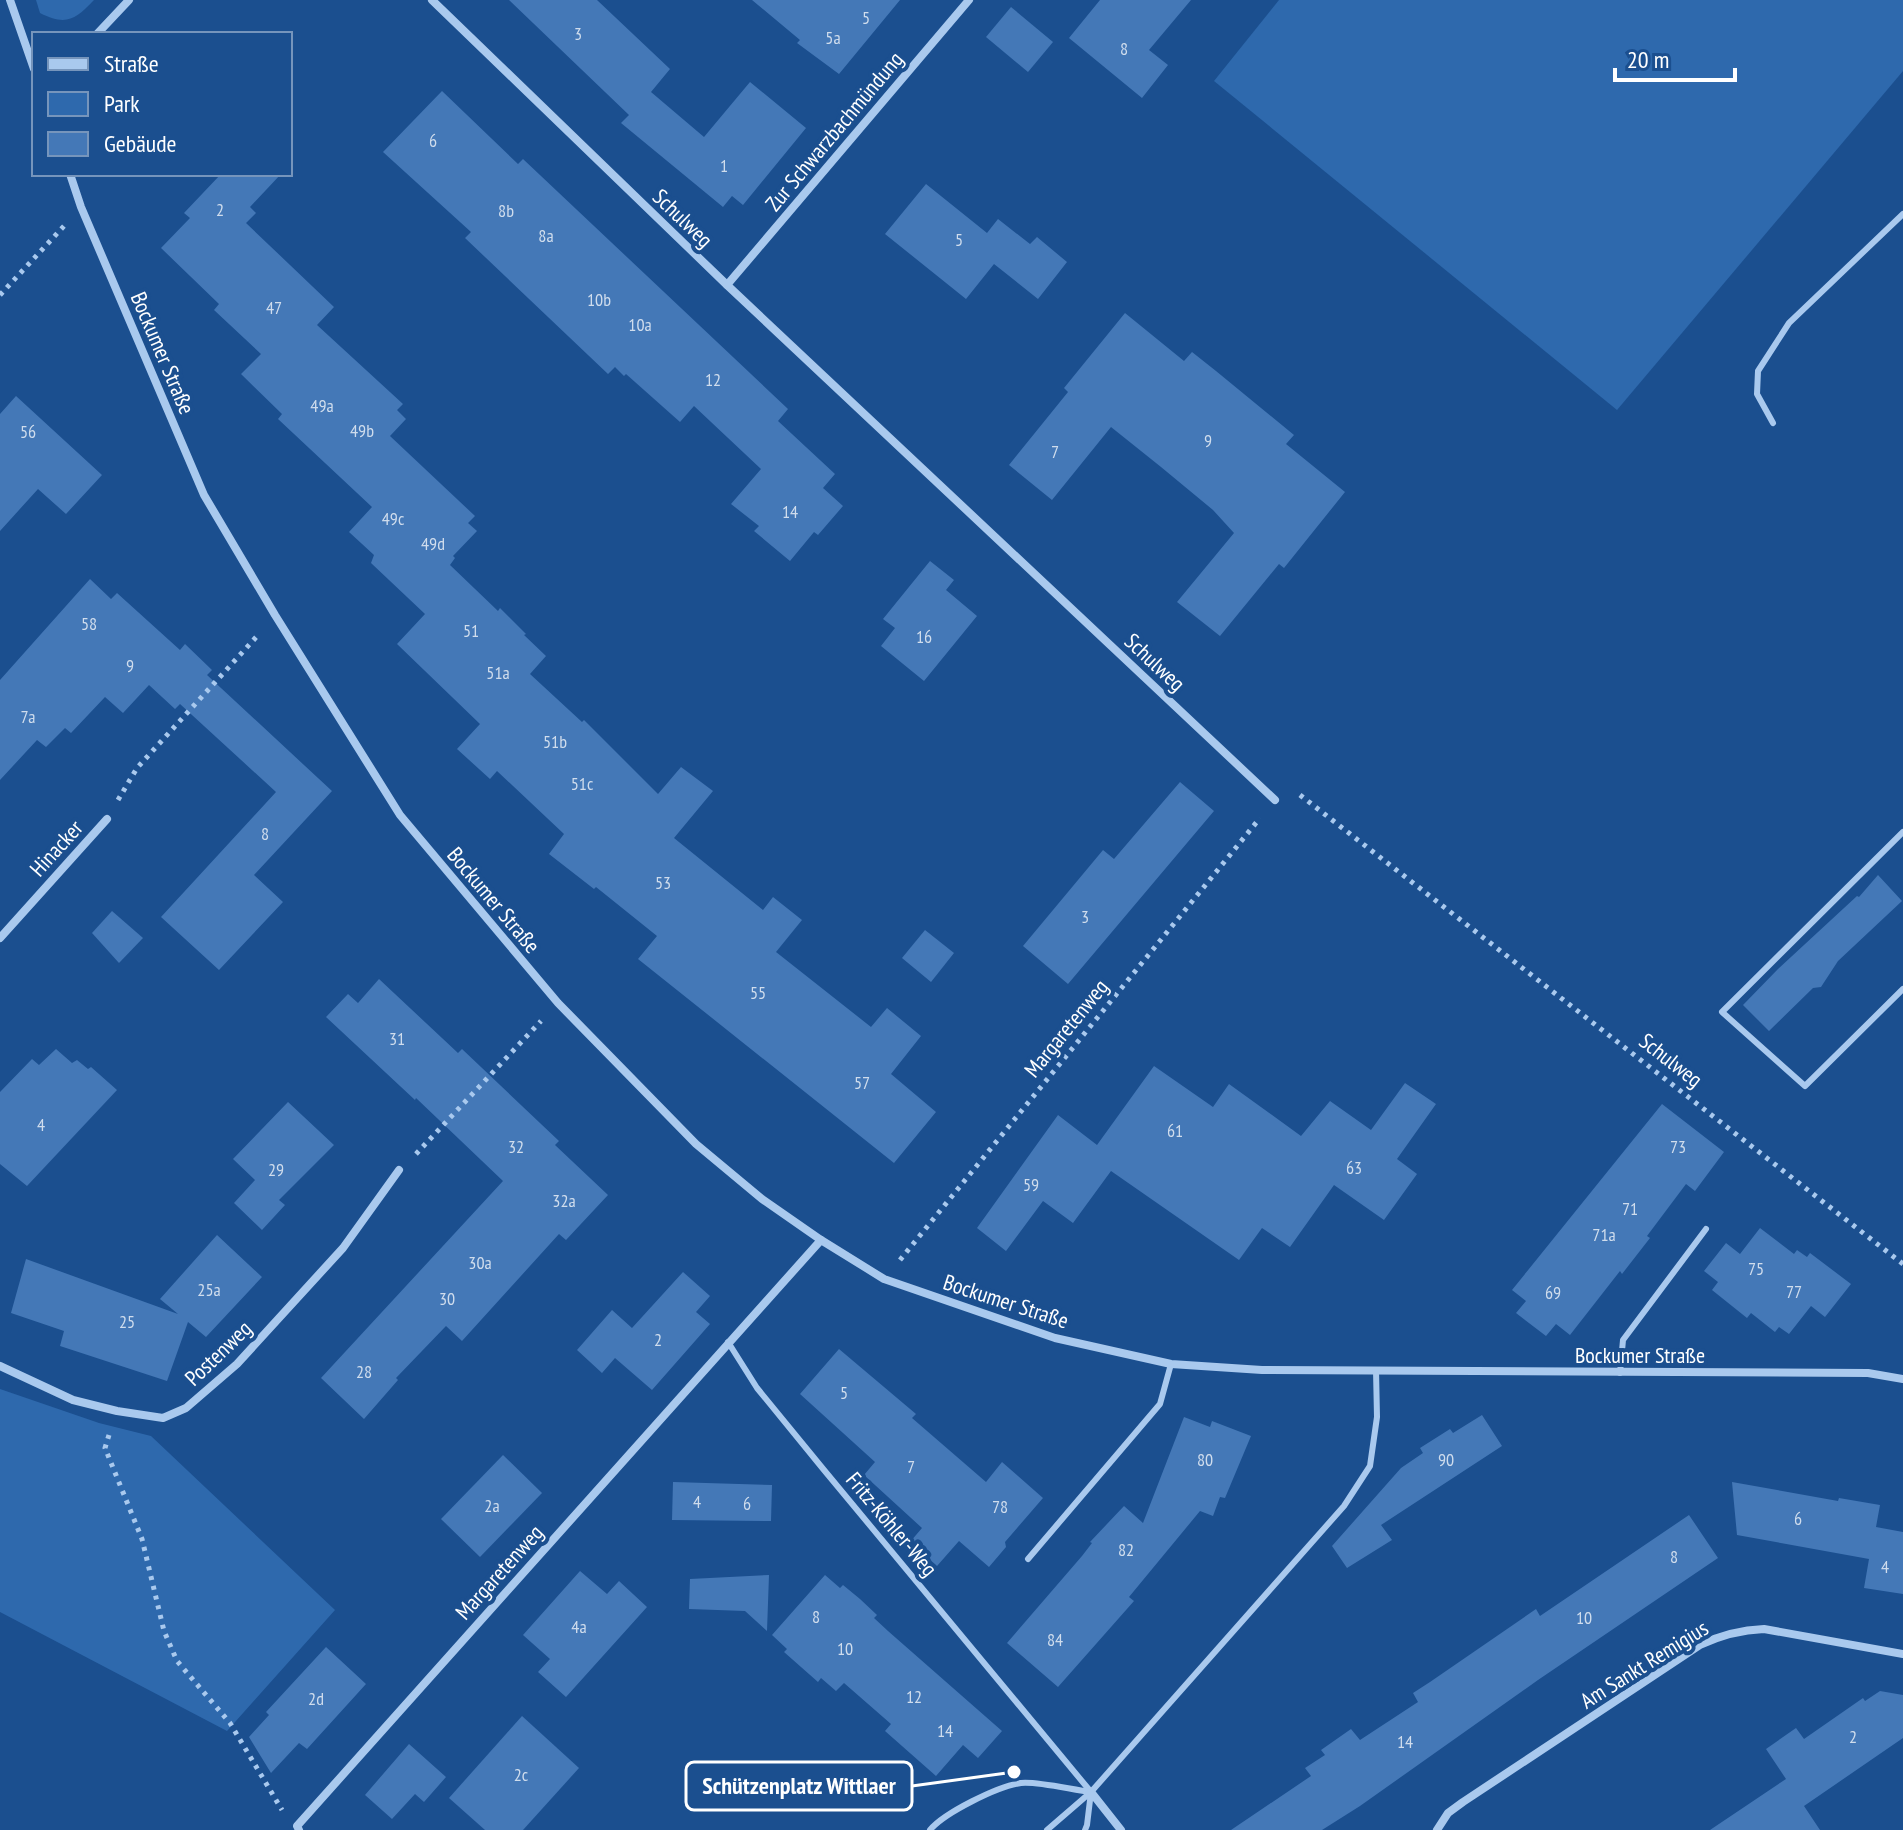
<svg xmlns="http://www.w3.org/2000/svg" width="1903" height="1830" font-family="'PT Sans Narrow',sans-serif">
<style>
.green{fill:#2e69ad}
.building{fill:#4478b7}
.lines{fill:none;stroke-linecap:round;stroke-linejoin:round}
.path{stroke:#a9c9ee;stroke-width:5;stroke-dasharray:4 6;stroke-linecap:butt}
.lane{stroke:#a9c9ee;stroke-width:6}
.street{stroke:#a9c9ee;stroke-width:8}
.labels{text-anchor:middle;stroke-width:8;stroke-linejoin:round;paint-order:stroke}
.number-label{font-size:18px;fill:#d0dded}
.street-label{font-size:22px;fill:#fff;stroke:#1b4f8f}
.leader{fill:none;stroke:#fff;stroke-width:3}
.callout-dot{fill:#fff;stroke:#1b4f8f;stroke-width:3}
.callout{fill:#1b4f8f;stroke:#fff;stroke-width:3}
.callout-label{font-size:24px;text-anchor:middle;font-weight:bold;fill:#fff}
</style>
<rect width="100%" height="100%" fill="#1b4f8f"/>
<!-- green -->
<g class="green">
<path d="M 36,0 L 94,0 C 75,20 66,26 40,13 Z"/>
<polygon points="1279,0 1903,0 1903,71 1617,410 1214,81"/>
<polygon points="0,1389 99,1423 151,1436 335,1610 227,1731 0,1612"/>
</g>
<!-- building -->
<g class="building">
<polygon points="509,0 597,0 670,69 651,92 704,137 750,82 806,128 743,205 732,196 723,207 621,123 629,115"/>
<polygon points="752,0 900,0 839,74 797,43 800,40"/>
<polygon points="1100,0 1191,0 1149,50 1168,65 1142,98 1069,38"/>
<polygon points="1011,7 1053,42 1028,72 986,37"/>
<polygon points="442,91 518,164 523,159 788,409 778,421 835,474 823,488 843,506 818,535 814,532 790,561 754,531 759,526 731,504 761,469 694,406 680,422 626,374 624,376 615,367 608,374 465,238 471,232 383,152"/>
<polygon points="221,174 281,174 250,207 256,213 246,223 334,307 317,325 403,404 397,410 406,419 390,436 475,516 468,523 477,531 453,556 455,558 450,565 498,611 500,608 526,634 524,635 546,656 530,674 582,722 584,720 658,794 681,767 713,791 674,838 763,910 773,897 802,920 776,952 871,1027 887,1008 921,1036 891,1074 936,1112 894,1163 638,959 657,936 596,887 594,889 549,854 564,834 497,771 490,779 457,749 480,724 397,644 425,614 371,563 374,555 349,532 372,507 278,419 282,414 241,374 261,354 214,310 219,304 161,248 190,218 184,213"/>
<polygon points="926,184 987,233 998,219 1030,244 1037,237 1067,262 1038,299 994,264 966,299 885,234"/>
<polygon points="1125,313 1184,361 1192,352 1216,371 1294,435 1286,444 1345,492 1284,568 1279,564 1220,636 1177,602 1234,533 1213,510 1161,467 1111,427 1052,500 1009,465 1068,392 1064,388"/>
<polygon points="16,396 102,475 66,514 38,489 0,531 0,414"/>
<polygon points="930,561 954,580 946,590 977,616 924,681 881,646 895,628 883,619"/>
<polygon points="90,579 111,599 117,593 180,650 185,644 212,670 207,675 332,791 254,875 283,902 219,970 161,917 276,792 180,704 175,709 149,685 123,713 105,697 71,733 65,728 46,747 37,740 0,780 0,680"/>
<polygon points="1180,782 1214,811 1068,984 1023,946 1103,850 1114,859"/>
<polygon points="1878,875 1902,901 1838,961 1821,987 1813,988 1769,1031 1743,1005 1778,969 1857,896 1859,897"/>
<polygon points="112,911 143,938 119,963 92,933"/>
<polygon points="925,930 954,953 931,982 902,958"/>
<polygon points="379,979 458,1053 462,1049 559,1141 555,1145 608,1195 566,1240 559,1234 462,1341 446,1326 396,1378 398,1380 364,1419 321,1378 503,1181 416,1098 415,1100 326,1017 348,994 358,1003"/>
<polygon points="56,1049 72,1063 77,1060 88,1069 91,1067 117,1090 27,1186 0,1164 0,1092 32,1059 39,1065"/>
<polygon points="1154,1066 1213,1107 1229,1084 1301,1136 1330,1101 1371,1130 1405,1083 1436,1104 1397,1159 1417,1174 1384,1220 1334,1185 1290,1247 1262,1228 1239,1260 1111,1171 1073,1223 1043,1201 1006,1251 977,1228 1058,1115 1097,1145"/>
<polygon points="288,1102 334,1145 279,1200 285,1205 262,1230 234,1203 255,1180 233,1159"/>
<polygon points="1662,1104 1724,1152 1695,1191 1686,1184 1647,1236 1650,1238 1622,1274 1620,1271 1570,1335 1556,1324 1546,1336 1516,1313 1526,1301 1512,1290"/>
<polygon points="1760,1228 1794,1254 1797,1250 1807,1257 1810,1253 1851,1284 1825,1317 1811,1306 1789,1334 1779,1327 1775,1332 1751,1313 1747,1318 1712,1290 1718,1282 1704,1271 1726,1243 1740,1254"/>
<polygon points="217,1235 262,1277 206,1337 188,1322 167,1381 60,1346 64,1331 11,1313 26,1259 178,1314 160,1299"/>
<polygon points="683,1272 710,1296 696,1312 710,1324 652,1390 615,1358 602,1373 577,1350 612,1310 632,1328"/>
<polygon points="839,1349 916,1414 912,1418 986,1482 1002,1462 1043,1498 1005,1542 1006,1547 989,1567 959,1541 937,1566 910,1542 922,1528 864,1475 875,1462 800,1394"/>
<polygon points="1482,1415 1502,1446 1381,1525 1392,1540 1347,1568 1332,1546 1401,1468 1423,1453 1420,1448 1450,1429 1453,1433"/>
<polygon points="1184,1417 1210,1427 1212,1421 1251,1436 1225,1498 1220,1497 1213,1516 1200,1511 1129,1597 1134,1601 1058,1687 1007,1643 1082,1556 1092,1543 1090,1542 1124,1506 1143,1523"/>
<polygon points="503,1455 542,1493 480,1557 441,1519"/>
<polygon points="673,1482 772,1485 771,1521 672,1520"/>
<polygon points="1732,1482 1838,1501 1839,1498 1880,1505 1876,1527 1903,1532 1903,1594 1864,1588 1869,1559 1737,1535"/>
<polygon points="1689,1515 1718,1558 1538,1680 1360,1806 1322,1830 1231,1830 1311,1776 1305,1768 1325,1755 1321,1750 1351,1729 1360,1740 1418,1702 1413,1693 1430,1682 1536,1609 1540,1616"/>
<polygon points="580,1571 607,1594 619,1581 647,1607 566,1697 538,1672 550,1659 523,1635"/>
<polygon points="769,1575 767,1631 745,1611 689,1609 690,1579"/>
<polygon points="825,1575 840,1588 843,1585 860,1599 877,1615 874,1618 888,1631 1002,1731 978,1758 963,1745 936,1776 885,1731 891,1724 844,1683 836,1691 821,1678 818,1682 784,1652 787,1649 772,1635"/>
<polygon points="326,1647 366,1684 307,1749 299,1743 271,1773 249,1737 269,1715 266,1712"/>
<polygon points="1880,1691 1903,1695 1903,1738 1804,1806 1820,1830 1710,1830 1786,1779 1766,1749 1796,1728 1804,1739 1863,1698 1865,1701"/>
<polygon points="522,1716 579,1768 523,1830 485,1830 449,1798"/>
<polygon points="409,1744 446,1777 424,1802 415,1794 392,1819 365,1795"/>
</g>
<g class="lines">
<!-- path -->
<g class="path">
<polyline points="0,295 64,226"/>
<polyline points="1300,795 1903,1264"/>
<polyline points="118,800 137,768 259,634"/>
<polyline points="416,1154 541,1021"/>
<polyline points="900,1260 1260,818"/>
<polyline points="109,1435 105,1448 142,1539 164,1631 177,1661 230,1723 282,1810"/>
</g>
<!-- lane -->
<g class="lane">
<polyline points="1773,423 1757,394 1758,371 1789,323 1903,214"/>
<polyline points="1903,832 1722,1012 1805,1086 1903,989"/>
<polyline points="728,1342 757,1388 824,1470 1091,1792"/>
<polyline points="1620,1373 1623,1340 1706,1229"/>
<polyline points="1028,1559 1160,1404 1171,1364"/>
<path d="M 930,1830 C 944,1813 998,1786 1021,1783 C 1037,1781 1073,1790 1091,1792"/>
<polyline points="1047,1830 1091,1792 1344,1506 1370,1466 1377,1417 1376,1370"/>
<polyline points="1085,1830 1087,1825 1091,1792"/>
</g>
<!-- street -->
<g class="street">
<polyline points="10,0 34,69"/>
<polyline points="432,0 727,285 1275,800"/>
<polyline points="97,34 129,0"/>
<polyline points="70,174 81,207 204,495 275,615 400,815 558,1003 696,1144 762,1199 821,1240 884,1279 1055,1338 1171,1364 1262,1370 1868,1373 1903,1379"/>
<polyline points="727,285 969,0"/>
<polyline points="0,938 107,819"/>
<polyline points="0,1366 73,1400 117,1411 163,1418 186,1408 237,1364 343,1248 399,1170"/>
<polyline points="1091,1792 1121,1830"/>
<polyline points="299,1830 297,1826 821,1240"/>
<path d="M 1437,1830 L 1448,1813 L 1463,1802 L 1700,1645 C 1721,1635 1740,1630 1764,1629 L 1903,1654"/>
</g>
</g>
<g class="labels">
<!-- number labels -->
<g class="number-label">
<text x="866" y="24">5</text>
<text x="578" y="40">3</text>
<text x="833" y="44">5a</text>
<text x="1124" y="55">8</text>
<text x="433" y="147">6</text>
<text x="724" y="172">1</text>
<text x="220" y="216">2</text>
<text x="506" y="217">8b</text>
<text x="546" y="242">8a</text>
<text x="959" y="246">5</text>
<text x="599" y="306">10b</text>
<text x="274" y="314">47</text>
<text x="640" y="331">10a</text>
<text x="713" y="386">12</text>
<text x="322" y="412">49a</text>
<text x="362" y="437">49b</text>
<text x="28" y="438">56</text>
<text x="1208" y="447">9</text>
<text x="1055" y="458">7</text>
<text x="790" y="518">14</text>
<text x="393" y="525">49c</text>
<text x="433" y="550">49d</text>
<text x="89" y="630">58</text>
<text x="471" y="637">51</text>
<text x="924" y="643">16</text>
<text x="130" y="672">9</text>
<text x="498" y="679">51a</text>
<text x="28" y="723">7a</text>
<text x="555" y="748">51b</text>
<text x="582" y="790">51c</text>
<text x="265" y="840">8</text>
<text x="663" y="889">53</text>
<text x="1085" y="923">3</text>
<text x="758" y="999">55</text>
<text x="397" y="1045">31</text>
<text x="862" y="1089">57</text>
<text x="41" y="1131">4</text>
<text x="1175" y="1137">61</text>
<text x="516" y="1153">32</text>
<text x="1678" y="1153">73</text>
<text x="1354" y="1174">63</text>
<text x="276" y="1176">29</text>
<text x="1031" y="1191">59</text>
<text x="564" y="1207">32a</text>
<text x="1630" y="1215">71</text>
<text x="1604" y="1241">71a</text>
<text x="480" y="1269">30a</text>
<text x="1756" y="1275">75</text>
<text x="209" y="1296">25a</text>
<text x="1794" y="1298">77</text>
<text x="1553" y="1299">69</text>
<text x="447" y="1305">30</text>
<text x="127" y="1328">25</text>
<text x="658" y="1346">2</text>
<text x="364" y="1378">28</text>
<text x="844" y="1399">5</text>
<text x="1205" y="1466">80</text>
<text x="1446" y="1466">90</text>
<text x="911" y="1473">7</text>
<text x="697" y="1508">4</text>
<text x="747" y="1510">6</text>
<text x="492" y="1512">2a</text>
<text x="1000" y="1513">78</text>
<text x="1798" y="1525">6</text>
<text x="1126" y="1556">82</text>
<text x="1674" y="1563">8</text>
<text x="1885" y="1573">4</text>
<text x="816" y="1623">8</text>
<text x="1584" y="1624">10</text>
<text x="579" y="1633">4a</text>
<text x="1055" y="1646">84</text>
<text x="845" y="1655">10</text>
<text x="914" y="1703">12</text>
<text x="316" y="1705">2d</text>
<text x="945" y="1737">14</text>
<text x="1853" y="1743">2</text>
<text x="1405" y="1748">14</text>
<text x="521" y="1781">2c</text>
</g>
<!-- street labels -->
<g class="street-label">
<text transform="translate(834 131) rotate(-50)" y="8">Zur Schwarzbachmündung</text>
<text transform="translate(683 218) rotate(44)" y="8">Schulweg</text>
<text transform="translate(163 353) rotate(67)" y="8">Bockumer Straße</text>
<text transform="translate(1155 662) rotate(43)" y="8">Schulweg</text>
<text transform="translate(56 848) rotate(-48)" y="8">Hinacker</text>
<text transform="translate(494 900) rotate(50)" y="8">Bockumer Straße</text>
<text transform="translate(1066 1028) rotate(-51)" y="8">Margaretenweg</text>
<text transform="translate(1671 1060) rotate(38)" y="8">Schulweg</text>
<text transform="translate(1006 1301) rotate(18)" y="8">Bockumer Straße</text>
<text transform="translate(218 1353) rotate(-44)" y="8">Postenweg</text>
<text x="1640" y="1363">Bockumer Straße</text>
<text transform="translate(892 1524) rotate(50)" y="8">Fritz-Köhler-Weg</text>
<text transform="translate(499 1572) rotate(-48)" y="8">Margaretenweg</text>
<text transform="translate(1644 1664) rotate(-32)" y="8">Am Sankt Remigius</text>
</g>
</g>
<!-- callouts -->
<path class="leader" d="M1014 1772L912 1786"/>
<circle class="callout-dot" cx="1014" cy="1772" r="8"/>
<rect class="callout" x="686" y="1762" width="226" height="48" rx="8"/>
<g class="callout-label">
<text x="799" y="1794">Schützenplatz Wittlaer</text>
</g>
<!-- legend -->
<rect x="32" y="32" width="260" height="144" fill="#1b4f8f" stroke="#7695bc" stroke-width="2"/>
<rect x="48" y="58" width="40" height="12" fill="#a9c9ee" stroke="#7695bc" stroke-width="2"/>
<text x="104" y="72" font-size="24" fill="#ffffff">Straße</text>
<rect x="48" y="92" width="40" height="24" fill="#2e69ad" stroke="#7695bc" stroke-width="2"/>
<text x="104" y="112" font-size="24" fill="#ffffff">Park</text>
<rect x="48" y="132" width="40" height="24" fill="#4478b7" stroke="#7695bc" stroke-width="2"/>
<text x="104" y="152" font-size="24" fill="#ffffff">Gebäude</text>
<!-- scale -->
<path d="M1615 68v12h120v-12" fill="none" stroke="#ffffff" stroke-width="4"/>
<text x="1627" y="68" font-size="24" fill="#ffffff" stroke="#1b4f8f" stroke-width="6" paint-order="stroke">20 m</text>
</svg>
